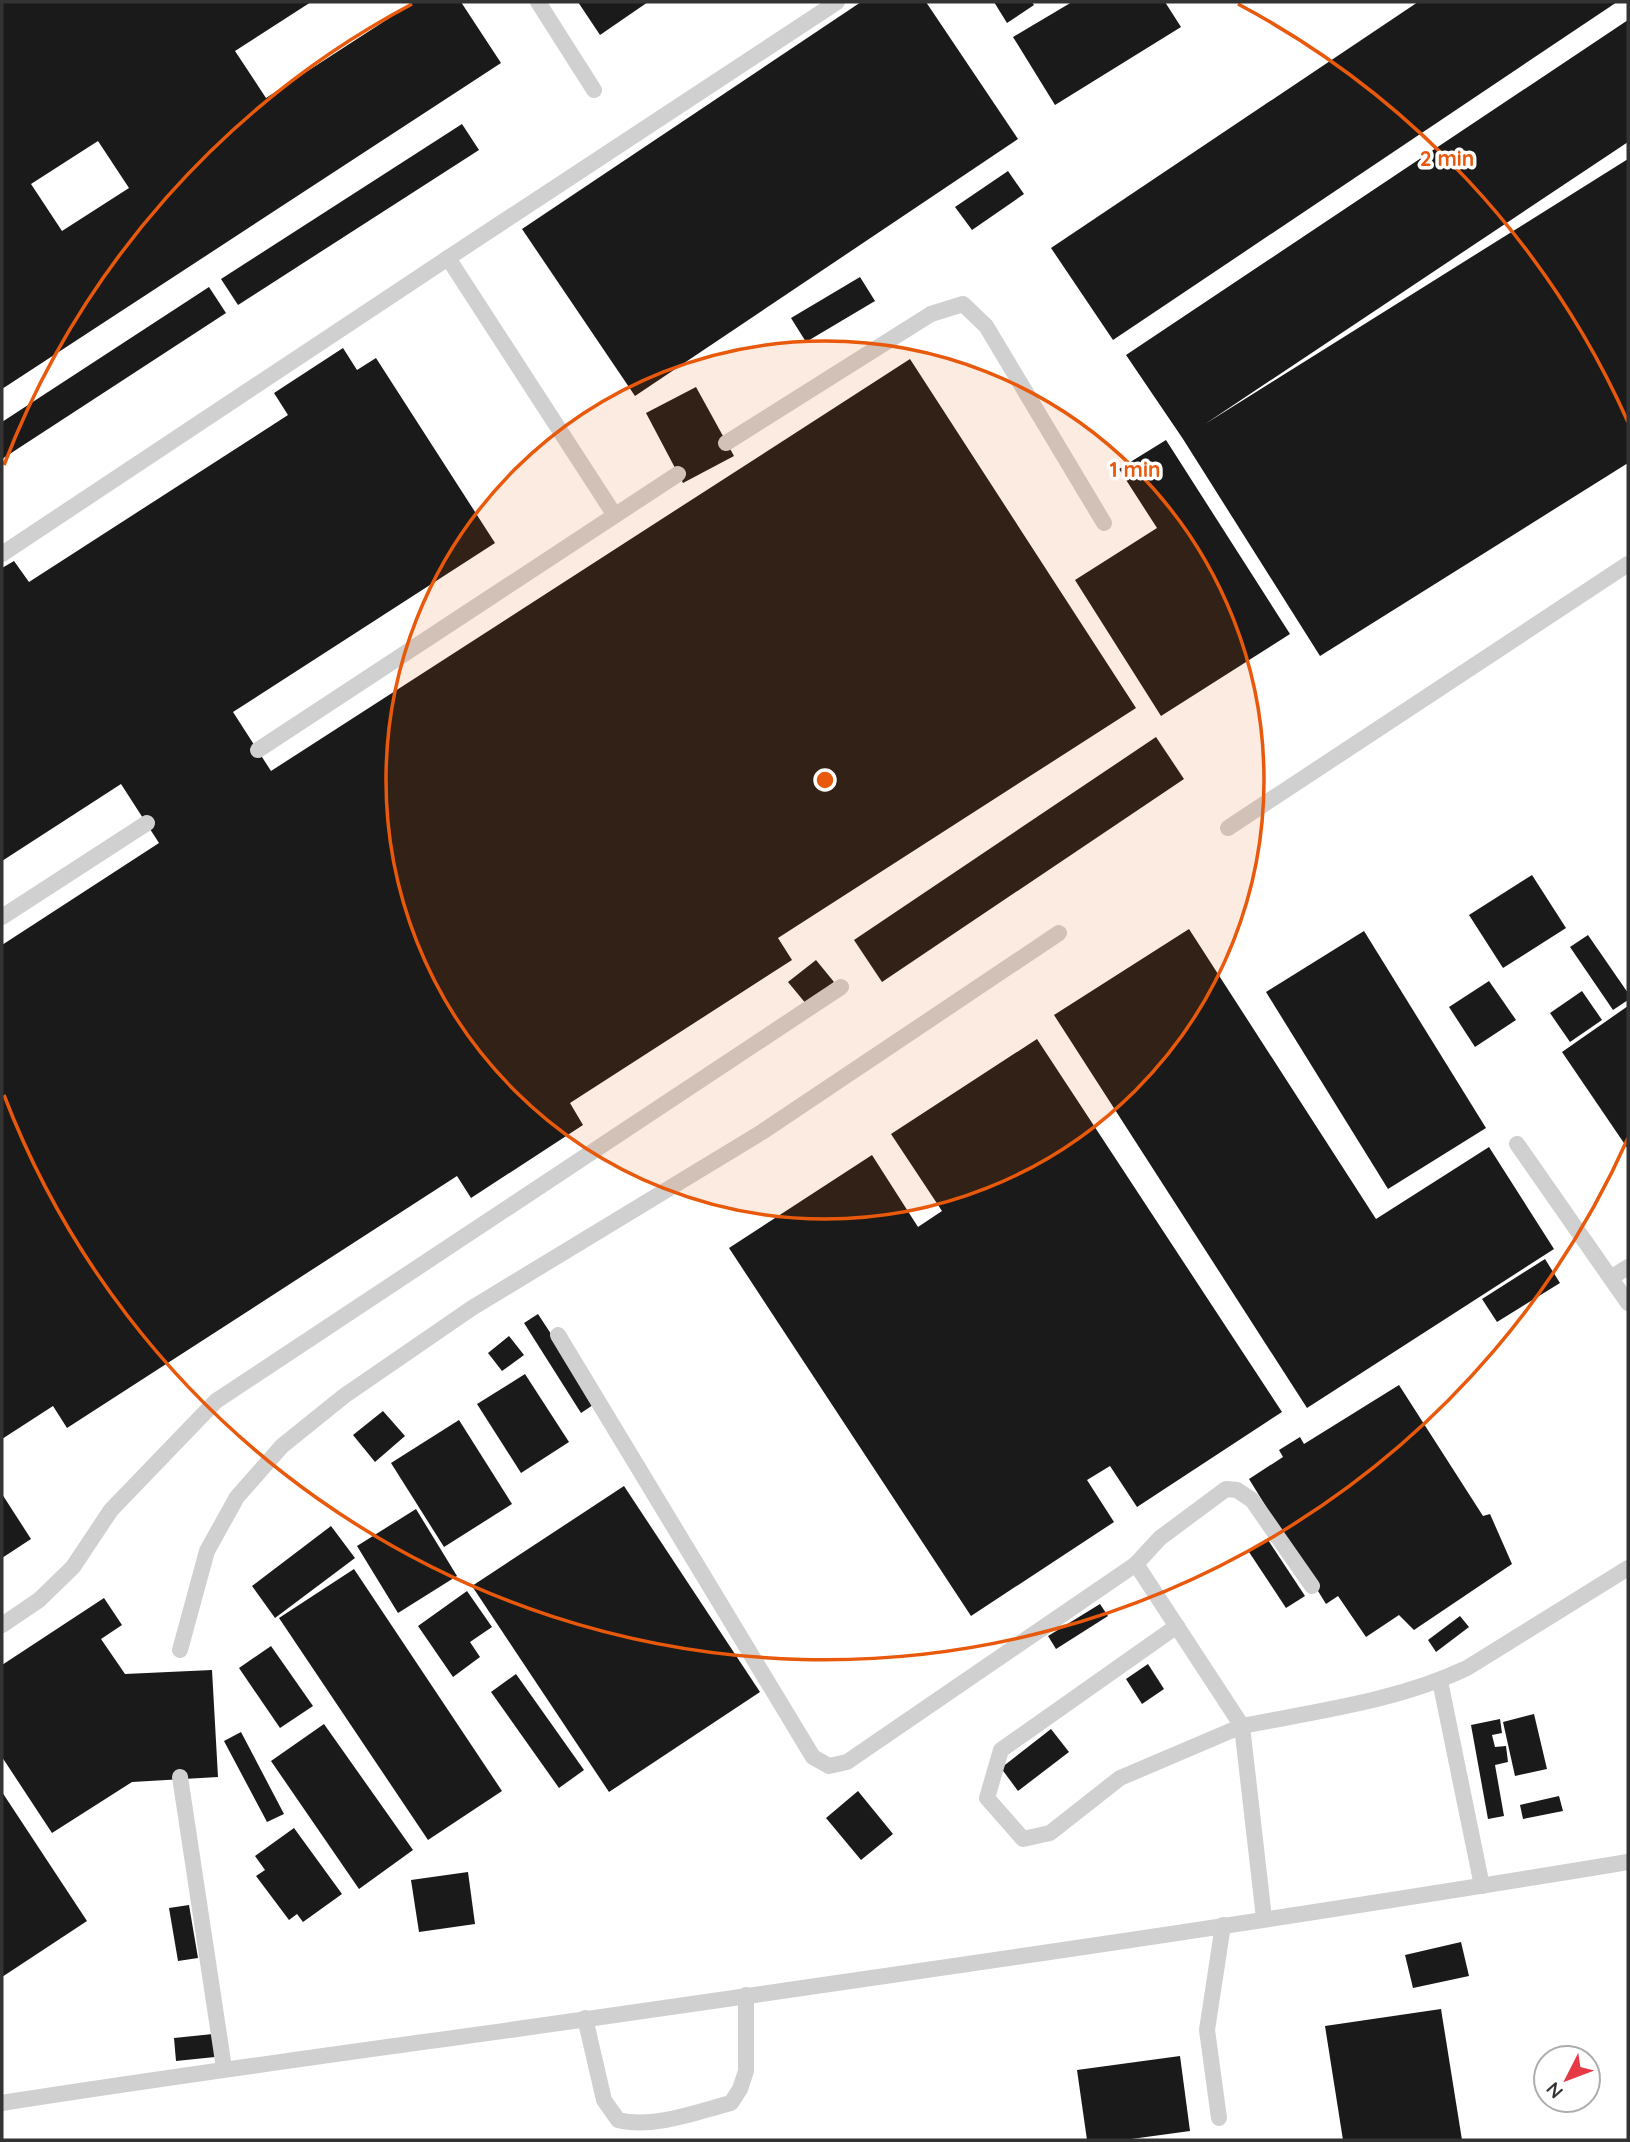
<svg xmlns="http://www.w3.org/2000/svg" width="1630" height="2142" font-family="Quicksand,sans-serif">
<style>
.building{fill:#1a1a1a;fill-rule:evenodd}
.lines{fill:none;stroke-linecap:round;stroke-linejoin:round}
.lane{stroke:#d0d0d0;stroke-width:16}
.ring{fill:none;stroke:#e8590c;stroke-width:3.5}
.centre{fill:#e8590c;stroke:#fff;stroke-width:3.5}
.ring-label{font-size:21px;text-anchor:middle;font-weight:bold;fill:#e8590c;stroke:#fff;stroke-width:7;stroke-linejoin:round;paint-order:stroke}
</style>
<rect width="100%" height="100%" fill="#fff"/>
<!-- building -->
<g class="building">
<path d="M 2,2 L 311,2 L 235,51 L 266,98 L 414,2 L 461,2 L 501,63 L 2,389 ZM 98,141 L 129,188 L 62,231 L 31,184 Z"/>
<polygon points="578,2 648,2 600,35"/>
<polygon points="861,2 926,2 1018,139 635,396 522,229"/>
<polygon points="994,2 1032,2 1034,5 1007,23"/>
<polygon points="1072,2 1165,2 1181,27 1055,105 1013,37"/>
<polygon points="1418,2 1617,2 1113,340 1051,248"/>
<polygon points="1628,20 1628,142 1205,424 1628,159 1628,463 1320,656 1183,439 1126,355"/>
<polygon points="462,124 479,150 238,305 221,279"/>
<polygon points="1008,171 1024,194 972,230 955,207"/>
<polygon points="860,277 875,301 806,342 791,318"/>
<polygon points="209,287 226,313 2,459 2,422"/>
<polygon points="343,348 357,370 376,358 495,543 233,712 271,771 910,359 1136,708 778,938 792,960 570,1103 583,1125 471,1198 457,1176 67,1428 53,1406 2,1439 2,945 159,843 121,784 2,861 2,568 14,561 29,582 288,415 274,393"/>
<polygon points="696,387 734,456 683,483 646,413"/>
<polygon points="1166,440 1290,634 1161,716 1075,580 1157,528 1119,469"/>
<polygon points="1156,737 1184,779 882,982 854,940"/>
<polygon points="1532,875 1566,928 1503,968 1469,915"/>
<polygon points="1189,929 1376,1219 1489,1147 1554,1249 1307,1408 1054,1015"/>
<polygon points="1364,931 1486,1128 1388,1189 1266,992"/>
<polygon points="1588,935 1628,993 1628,1000 1613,1010 1570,947"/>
<polygon points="816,960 834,982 807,1005 788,982"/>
<polygon points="1489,981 1516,1020 1475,1047 1449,1007"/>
<polygon points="1582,991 1602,1020 1570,1042 1550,1013"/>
<polygon points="1628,1006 1628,1149 1562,1052"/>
<polygon points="1037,1039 1282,1412 1137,1507 1110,1466 1087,1480 1114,1522 971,1616 729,1248 872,1155 918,1227 942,1211 891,1134"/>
<polygon points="1545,1259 1560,1283 1497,1322 1482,1299"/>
<polygon points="538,1314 596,1403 581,1413 524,1323"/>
<polygon points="509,1336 524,1355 502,1371 488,1353"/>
<polygon points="525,1374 569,1442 521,1473 477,1404"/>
<polygon points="1399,1385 1483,1516 1490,1514 1512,1564 1414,1630 1399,1615 1366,1637 1338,1596 1326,1604 1249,1479 1283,1457 1279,1450 1300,1437 1304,1444"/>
<polygon points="383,1411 405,1436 375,1462 353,1435"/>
<polygon points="459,1420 512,1504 444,1547 391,1463"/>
<polygon points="624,1486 760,1692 609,1792 472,1586"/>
<polygon points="2,1494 31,1539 2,1558"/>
<polygon points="416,1509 457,1576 398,1613 357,1546"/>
<polygon points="331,1526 355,1558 275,1618 252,1586"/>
<polygon points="1268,1540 1305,1596 1286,1608 1249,1552"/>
<polygon points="354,1569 502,1791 428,1840 279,1618"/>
<polygon points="467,1591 492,1627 470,1642 480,1657 453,1677 418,1626"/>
<polygon points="104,1598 122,1625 101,1639 125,1674 212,1670 218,1777 132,1782 52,1833 2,1757 2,1665"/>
<polygon points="1100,1604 1108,1616 1056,1649 1048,1636"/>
<polygon points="1460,1616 1469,1627 1436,1652 1428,1640"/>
<polygon points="271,1646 313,1706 280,1728 239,1668"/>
<polygon points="1148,1664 1164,1689 1142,1704 1126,1679"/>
<polygon points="516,1674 584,1770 559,1788 491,1692"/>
<polygon points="1534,1714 1547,1769 1515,1776 1503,1722"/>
<polygon points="1500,1719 1502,1733 1492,1735 1495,1747 1506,1746 1508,1762 1495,1765 1504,1816 1488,1819 1471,1725"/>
<polygon points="324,1724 413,1850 359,1889 271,1761"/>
<polygon points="1051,1729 1069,1752 1018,1791 1001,1768"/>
<polygon points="241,1732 284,1814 267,1822 224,1741"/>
<polygon points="858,1791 893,1834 861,1860 826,1818"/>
<polygon points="2,1792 87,1921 2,1977"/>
<polygon points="1559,1796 1563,1811 1523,1819 1520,1805"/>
<polygon points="294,1828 342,1894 303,1922 297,1914 289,1920 256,1876 265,1870 255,1856"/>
<polygon points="468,1872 475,1924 419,1932 411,1880"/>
<polygon points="189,1905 198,1958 178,1961 169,1908"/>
<polygon points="1461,1942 1469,1976 1413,1988 1405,1955"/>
<polygon points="1441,2009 1462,2140 1343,2140 1325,2026"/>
<polygon points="213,2034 215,2057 176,2061 174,2038"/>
<polygon points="1180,2056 1190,2131 1124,2140 1087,2140 1077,2070"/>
</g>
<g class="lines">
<!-- lane -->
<g class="lane">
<polyline points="538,2 594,90"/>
<polyline points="448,258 837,2"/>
<polyline points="726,443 931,314 963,304 986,326 1104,523"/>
<polyline points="2,554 448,258 614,514"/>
<polyline points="258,750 678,474"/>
<polyline points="1228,828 1628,564"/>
<polyline points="2,917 147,823"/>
<polyline points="1517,1144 1628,1303"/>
<polyline points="1612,1277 1628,1267"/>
<path d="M 558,1335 L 813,1757 L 829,1766 L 847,1762 L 1136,1564 L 1242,1726 C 1318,1711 1397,1701 1467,1668 L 1628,1568"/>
<polyline points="1136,1564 1160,1538 1226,1489 1237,1490 1252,1500 1312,1586"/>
<polyline points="2,1625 39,1600 73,1567 111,1510 216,1401 841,987"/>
<polyline points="1177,1626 1001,1750 987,1798 1023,1839 1050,1833 1120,1778 1242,1726 1264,1918"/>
<polyline points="180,1650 207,1551 237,1497 282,1446 344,1396 472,1308 762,1132 1059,933"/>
<polyline points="1440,1681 1482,1886"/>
<polyline points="180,1777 224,2068"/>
<path d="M 585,2018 L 604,2100 L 618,2120 C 653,2129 696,2112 731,2103 L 740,2089 L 746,2071 L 746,1995"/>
<path d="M 2,2103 C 173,2076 345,2053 517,2029 C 888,1976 1259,1923 1628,1862"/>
<polyline points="1219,2118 1207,2030 1223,1925"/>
</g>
</g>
<!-- distance rings -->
<circle cx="825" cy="780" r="439" fill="#e8590c" fill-opacity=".12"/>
<g class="ring">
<circle cx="825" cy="780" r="439"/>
<path d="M1628 1138A879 879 0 0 1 4 1095M4 465A879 879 0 0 1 412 4M1238 4A879 879 0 0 1 1628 422"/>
</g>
<circle cx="825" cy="780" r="10" class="centre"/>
<g class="ring-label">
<text x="1447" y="166">2 min</text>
<text x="1135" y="477">1 min</text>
</g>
<!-- border -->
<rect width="1630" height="2142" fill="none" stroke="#333333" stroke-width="7"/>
<!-- north arrow -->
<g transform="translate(1567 2079) rotate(228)"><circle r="33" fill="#ffffff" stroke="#adadad" stroke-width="2"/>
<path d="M0-5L12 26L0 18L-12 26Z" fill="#e63946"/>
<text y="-10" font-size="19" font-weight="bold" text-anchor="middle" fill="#333333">N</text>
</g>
</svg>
